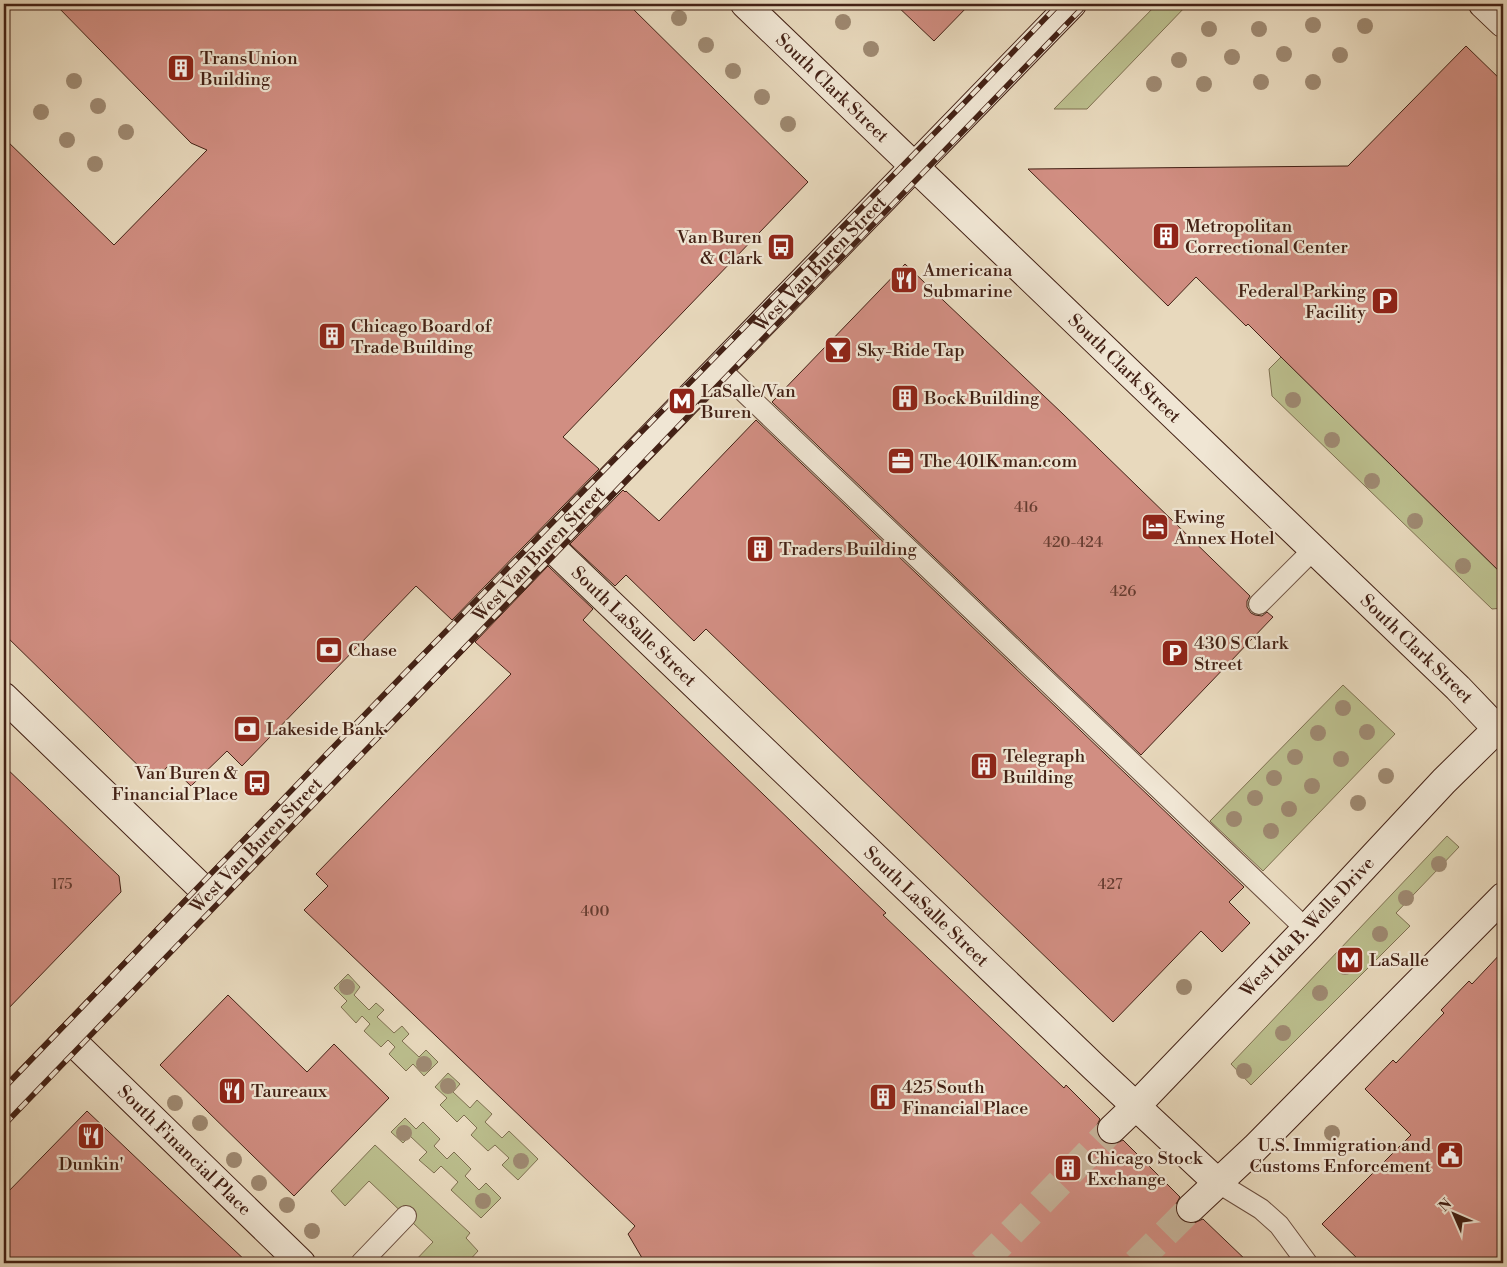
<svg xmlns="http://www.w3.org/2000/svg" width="1507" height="1267" font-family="'Libre Bodoni',serif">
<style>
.green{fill:#bbbe8d;stroke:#7f7051}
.building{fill:#d18e82;stroke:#432115}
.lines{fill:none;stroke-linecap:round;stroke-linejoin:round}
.secondary-tunnel{stroke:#c7b49b;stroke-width:28;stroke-dasharray:28 14;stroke-linecap:butt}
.lane-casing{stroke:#6c4f3f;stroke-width:22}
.secondary-casing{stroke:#432115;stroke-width:30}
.lane{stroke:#f0e6d4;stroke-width:20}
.secondary{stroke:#f0e6d4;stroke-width:28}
.rail-casing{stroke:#432115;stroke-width:5.5}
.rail{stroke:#f0e6d4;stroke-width:4;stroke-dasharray:11;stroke-linecap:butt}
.tree{fill:#9e8971}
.labels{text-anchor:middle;stroke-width:4.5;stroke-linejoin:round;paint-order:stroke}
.number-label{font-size:15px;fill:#663c30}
.poi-label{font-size:18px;fill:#432115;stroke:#f0e6d4;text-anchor:start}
.street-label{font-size:18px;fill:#432115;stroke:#f0e6d4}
</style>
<rect width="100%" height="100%" fill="#e8d9bd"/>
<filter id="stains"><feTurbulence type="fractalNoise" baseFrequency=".004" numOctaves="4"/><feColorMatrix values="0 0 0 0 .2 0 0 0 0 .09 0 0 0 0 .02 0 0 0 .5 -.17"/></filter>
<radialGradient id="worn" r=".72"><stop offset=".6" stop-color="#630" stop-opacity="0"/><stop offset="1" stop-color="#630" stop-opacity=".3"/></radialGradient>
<!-- green -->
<g class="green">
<polygon points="1157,4 1188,4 1087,109 1054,109"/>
<polygon points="1281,357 1503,575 1503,608 1492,609 1272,396 1269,369"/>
<polygon points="1343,685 1395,734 1263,871 1210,821"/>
<polygon points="1447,836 1459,847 1396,913 1410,926 1251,1085 1231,1064"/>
<polygon points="348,974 360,987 354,995 369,1010 376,1003 384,1010 377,1017 394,1033 402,1026 409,1034 402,1041 419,1057 426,1050 438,1062 424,1076 413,1064 406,1071 389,1054 395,1047 388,1040 381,1047 364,1031 370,1024 362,1016 356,1023 341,1007 347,1001 334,988"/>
<polygon points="448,1073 460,1084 453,1092 470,1108 477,1100 492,1114 485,1122 502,1138 509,1131 538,1159 518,1180 502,1165 509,1158 495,1145 488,1151 471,1135 477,1128 464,1115 457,1122 440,1105 447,1098 435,1087"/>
<polygon points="405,1118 416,1129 423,1122 440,1139 434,1146 447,1159 454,1152 471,1169 465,1176 479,1190 486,1183 501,1198 481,1218 451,1190 458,1182 441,1166 434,1173 419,1160 427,1152 410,1136 403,1143 391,1132"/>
<polygon points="375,1145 470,1233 466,1238 478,1251 467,1263 413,1263 433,1242 369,1181 345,1206 331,1191"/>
</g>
<!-- building -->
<g class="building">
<polygon points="55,4 628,4 808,182 563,437 599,469 452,620 416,586 242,766 227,751 191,786 169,765 154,781 4,634 4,138 114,245 207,150 191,143"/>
<polygon points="895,4 970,4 934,41"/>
<polygon points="1466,46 1503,82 1503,575 1281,357 1248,324 1246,326 1196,277 1168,306 1028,169 1348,166"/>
<polygon points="905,264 1063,414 1250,596 1247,601 1247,607 1251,613 1255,615 1262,616 1267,612 1273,617 1141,755 772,402"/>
<polygon points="756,420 1244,887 1229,902 1250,923 1222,952 1201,931 1113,1022 706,629 694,641 626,575 615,586 570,544 623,490 625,492 626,491 659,521"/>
<polygon points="548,566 593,609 583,620 886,913 883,915 1064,1088 1066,1085 1100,1119 1097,1125 1097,1132 1101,1140 1107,1144 1115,1144 1123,1140 1180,1197 1176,1204 1176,1211 1180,1219 1187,1223 1194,1223 1203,1219 1249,1263 645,1263 628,1234 635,1226 304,910 328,886 316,874 511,674 475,642"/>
<polygon points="4,766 119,876 121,892 4,1013"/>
<polygon points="1503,951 1503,1263 1362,1263 1322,1224 1411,1135 1365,1089 1393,1060 1396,1063 1444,1013 1441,1010 1469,981 1472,984"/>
<polygon points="228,995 307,1072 334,1044 389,1098 294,1196 160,1065"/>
<polygon points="87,1111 149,1170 248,1263 4,1263 4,1196"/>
</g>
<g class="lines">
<!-- secondary-tunnel -->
<g class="secondary-tunnel">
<polyline points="982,1263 1112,1129"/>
<polyline points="1136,1263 1191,1208"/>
</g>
<!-- lane casing -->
<g class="lane-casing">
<g id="lane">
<polyline points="719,368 1306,929"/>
<polyline points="1259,604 1313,550"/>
<polyline points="1217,1182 1261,1209 1279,1225 1307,1263"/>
<polyline points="361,1263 406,1216"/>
</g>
</g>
<!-- secondary casing -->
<g class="secondary-casing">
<g id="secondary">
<path id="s1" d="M 745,4 L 1458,688 L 1503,735"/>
<polyline points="1483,4 1503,23"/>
<path id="s2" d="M 548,544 L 1095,1068 L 1217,1182"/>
<polyline points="4,697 208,894"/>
<path id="s3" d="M 69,1038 L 301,1263"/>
<path id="s4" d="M 4,1105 L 1072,4"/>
<path id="s5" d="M 1112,1129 L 1136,1106 L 1306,929 L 1444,781 L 1503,723"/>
<polyline points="1191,1208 1255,1148 1503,897"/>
</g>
</g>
<!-- lane -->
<use href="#lane" class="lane"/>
<!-- secondary -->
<use href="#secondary" class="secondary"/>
<!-- rail casing -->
<g class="rail-casing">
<g id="rail">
<polyline points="4,1088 402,676 968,99 1059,4"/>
<polyline points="4,1125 1086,4"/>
</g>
</g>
<!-- rail -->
<use href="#rail" class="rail"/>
</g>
<!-- trees -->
<g class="tree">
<circle cx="679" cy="18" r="8"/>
<circle cx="843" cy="22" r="8"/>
<circle cx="1313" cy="25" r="8"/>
<circle cx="1365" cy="26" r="8"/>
<circle cx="1209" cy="29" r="8"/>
<circle cx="1259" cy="29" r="8"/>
<circle cx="706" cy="45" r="8"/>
<circle cx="871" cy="49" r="8"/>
<circle cx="1284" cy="54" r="8"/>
<circle cx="1340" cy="55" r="8"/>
<circle cx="1232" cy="57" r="8"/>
<circle cx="1179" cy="60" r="8"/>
<circle cx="733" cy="71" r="8"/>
<circle cx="74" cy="81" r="8"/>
<circle cx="1261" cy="82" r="8"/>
<circle cx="1313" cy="82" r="8"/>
<circle cx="1154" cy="84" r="8"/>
<circle cx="1204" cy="84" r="8"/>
<circle cx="762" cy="97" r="8"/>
<circle cx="98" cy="106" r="8"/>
<circle cx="41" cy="112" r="8"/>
<circle cx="788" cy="124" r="8"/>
<circle cx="126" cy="132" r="8"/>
<circle cx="67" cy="140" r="8"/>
<circle cx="95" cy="164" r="8"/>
<circle cx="1293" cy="400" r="8"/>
<circle cx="1332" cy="440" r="8"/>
<circle cx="1372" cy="481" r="8"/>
<circle cx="1415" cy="521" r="8"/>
<circle cx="1463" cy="566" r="8"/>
<circle cx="1343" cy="708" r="8"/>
<circle cx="1367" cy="732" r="8"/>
<circle cx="1318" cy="733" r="8"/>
<circle cx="1295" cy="757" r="8"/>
<circle cx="1341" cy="759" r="8"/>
<circle cx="1386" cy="776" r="8"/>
<circle cx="1274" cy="778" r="8"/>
<circle cx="1312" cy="786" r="8"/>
<circle cx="1255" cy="798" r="8"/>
<circle cx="1358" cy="803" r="8"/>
<circle cx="1289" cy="809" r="8"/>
<circle cx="1234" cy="819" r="8"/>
<circle cx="1271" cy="831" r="8"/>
<circle cx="1439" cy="864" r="8"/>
<circle cx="1406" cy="898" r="8"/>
<circle cx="1380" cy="934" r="8"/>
<circle cx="1345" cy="967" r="8"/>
<circle cx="347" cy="987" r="8"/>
<circle cx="1184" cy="987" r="8"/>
<circle cx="1320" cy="993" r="8"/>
<circle cx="1283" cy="1033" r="8"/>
<circle cx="424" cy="1064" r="8"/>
<circle cx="1244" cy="1071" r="8"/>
<circle cx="448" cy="1086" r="8"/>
<circle cx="175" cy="1103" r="8"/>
<circle cx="200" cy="1123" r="8"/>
<circle cx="404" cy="1133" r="8"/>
<circle cx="1332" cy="1133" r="8"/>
<circle cx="234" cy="1160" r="8"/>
<circle cx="521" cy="1161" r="8"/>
<circle cx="259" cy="1183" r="8"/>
<circle cx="483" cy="1201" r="8"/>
<circle cx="287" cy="1205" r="8"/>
<circle cx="312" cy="1231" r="8"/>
</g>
<!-- icons -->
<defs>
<g id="building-square" transform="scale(1.4375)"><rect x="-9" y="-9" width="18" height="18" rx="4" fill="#8f2418" stroke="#f0e6d4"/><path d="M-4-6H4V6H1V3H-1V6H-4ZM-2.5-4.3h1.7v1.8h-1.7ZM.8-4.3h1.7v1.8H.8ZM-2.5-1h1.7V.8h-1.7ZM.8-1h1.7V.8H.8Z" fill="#fff"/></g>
<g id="bus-square" transform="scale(1.4375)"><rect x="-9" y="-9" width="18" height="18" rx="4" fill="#8f2418" stroke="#f0e6d4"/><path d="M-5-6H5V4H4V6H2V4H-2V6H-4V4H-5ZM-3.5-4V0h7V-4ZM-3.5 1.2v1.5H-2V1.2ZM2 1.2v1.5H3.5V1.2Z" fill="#fff"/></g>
<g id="restaurant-square" transform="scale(1.4375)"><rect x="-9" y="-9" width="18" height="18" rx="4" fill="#8f2418" stroke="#f0e6d4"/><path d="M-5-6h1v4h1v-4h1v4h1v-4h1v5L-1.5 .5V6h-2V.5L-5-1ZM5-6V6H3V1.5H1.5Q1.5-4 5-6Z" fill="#fff"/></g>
<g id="parking-square" transform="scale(1.4375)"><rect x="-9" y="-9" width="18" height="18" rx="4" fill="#8f2418" stroke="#f0e6d4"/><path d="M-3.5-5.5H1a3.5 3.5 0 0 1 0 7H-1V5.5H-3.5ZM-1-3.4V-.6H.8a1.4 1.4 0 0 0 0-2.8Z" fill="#fff"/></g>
<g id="bar-square" transform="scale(1.4375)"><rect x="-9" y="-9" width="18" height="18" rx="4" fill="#8f2418" stroke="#f0e6d4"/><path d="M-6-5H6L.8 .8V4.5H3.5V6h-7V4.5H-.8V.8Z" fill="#fff"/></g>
<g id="metro-square" transform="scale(1.4375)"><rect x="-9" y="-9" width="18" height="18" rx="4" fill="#8f2418" stroke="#f0e6d4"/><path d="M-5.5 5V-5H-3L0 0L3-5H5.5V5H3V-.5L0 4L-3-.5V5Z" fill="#fff"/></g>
<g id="office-square" transform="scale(1.4375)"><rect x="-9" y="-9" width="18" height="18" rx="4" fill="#8f2418" stroke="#f0e6d4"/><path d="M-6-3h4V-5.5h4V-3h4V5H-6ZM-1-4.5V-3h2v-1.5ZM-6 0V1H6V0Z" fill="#fff"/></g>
<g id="hotel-square" transform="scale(1.4375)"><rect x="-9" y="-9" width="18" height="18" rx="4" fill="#8f2418" stroke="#f0e6d4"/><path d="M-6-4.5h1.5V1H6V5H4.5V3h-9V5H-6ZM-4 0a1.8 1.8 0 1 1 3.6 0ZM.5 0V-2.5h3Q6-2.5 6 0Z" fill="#fff"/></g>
<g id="bank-square" transform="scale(1.4375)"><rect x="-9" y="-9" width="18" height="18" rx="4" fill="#8f2418" stroke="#f0e6d4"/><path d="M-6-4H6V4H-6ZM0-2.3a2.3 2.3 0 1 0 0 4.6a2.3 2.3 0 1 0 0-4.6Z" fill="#fff"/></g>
<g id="civic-square" transform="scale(1.4375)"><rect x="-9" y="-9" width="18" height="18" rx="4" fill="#8f2418" stroke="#f0e6d4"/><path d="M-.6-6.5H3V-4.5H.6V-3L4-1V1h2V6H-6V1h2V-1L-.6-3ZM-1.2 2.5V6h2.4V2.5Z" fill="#fff"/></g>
</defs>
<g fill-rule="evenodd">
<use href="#building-square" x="181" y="68"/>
<use href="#building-square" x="1166" y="236"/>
<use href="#bus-square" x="781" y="247"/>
<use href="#restaurant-square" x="904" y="280"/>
<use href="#parking-square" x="1385" y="301"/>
<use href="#building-square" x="332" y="336"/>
<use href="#bar-square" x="838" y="350"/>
<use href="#building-square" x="905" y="398"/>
<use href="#metro-square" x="682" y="401"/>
<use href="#office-square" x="901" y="461"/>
<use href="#hotel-square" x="1155" y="527"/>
<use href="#building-square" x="760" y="549"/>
<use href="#bank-square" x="329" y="650"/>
<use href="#parking-square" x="1175" y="653"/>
<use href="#bank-square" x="247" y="729"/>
<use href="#building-square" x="984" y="766"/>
<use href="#bus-square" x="257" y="783"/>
<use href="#metro-square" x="1350" y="960"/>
<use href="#restaurant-square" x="232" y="1091"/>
<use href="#building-square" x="883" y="1097"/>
<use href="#restaurant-square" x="91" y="1136"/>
<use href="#civic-square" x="1450" y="1155"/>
<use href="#building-square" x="1068" y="1168"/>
</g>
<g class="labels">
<!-- number labels -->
<g class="number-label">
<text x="1026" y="512">416</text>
<text x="1073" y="547">420-424</text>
<text x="1123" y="596">426</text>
<text x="62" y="889">175</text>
<text x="1110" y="889">427</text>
<text x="595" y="916">400</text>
</g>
<!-- poi labels -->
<g class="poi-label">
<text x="200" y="64">TransUnion<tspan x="200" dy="21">Building</tspan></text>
<text x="1185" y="232">Metropolitan<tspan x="1185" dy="21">Correctional Center</tspan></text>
<text x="762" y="243" text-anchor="end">Van Buren<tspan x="762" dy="21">&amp; Clark</tspan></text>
<text x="923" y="276">Americana<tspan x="923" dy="21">Submarine</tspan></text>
<text x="1366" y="297" text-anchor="end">Federal Parking<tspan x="1366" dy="21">Facility</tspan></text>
<text x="351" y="332">Chicago Board of<tspan x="351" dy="21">Trade Building</tspan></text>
<text x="857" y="356">Sky-Ride Tap</text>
<text x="701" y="397">LaSalle/Van<tspan x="701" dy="21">Buren</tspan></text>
<text x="924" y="404">Bock Building</text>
<text x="920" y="467">The 401K man.com</text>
<text x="1174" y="523">Ewing<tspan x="1174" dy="21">Annex Hotel</tspan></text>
<text x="779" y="555">Traders Building</text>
<text x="1194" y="649">430 S Clark<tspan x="1194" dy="21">Street</tspan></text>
<text x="348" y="656">Chase</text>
<text x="266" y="735">Lakeside Bank</text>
<text x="1003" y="762">Telegraph<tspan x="1003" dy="21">Building</tspan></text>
<text x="238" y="779" text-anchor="end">Van Buren &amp;<tspan x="238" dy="21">Financial Place</tspan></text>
<text x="1369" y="966">LaSalle</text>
<text x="902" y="1093">425 South<tspan x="902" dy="21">Financial Place</tspan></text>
<text x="251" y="1097">Taureaux</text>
<text x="1431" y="1151" text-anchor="end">U.S. Immigration and<tspan x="1431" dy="21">Customs Enforcement</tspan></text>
<text x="1087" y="1164">Chicago Stock<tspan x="1087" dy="21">Exchange</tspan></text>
<text x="91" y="1170" text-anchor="middle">Dunkin'</text>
</g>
<!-- street labels -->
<g class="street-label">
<text dy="6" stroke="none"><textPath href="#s1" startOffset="121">South Clark Street</textPath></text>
<text dy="6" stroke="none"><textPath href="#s4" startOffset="1172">West Van Buren Street</textPath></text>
<text dy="6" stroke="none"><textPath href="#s1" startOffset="526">South Clark Street</textPath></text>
<text dy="6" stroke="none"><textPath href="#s4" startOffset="768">West Van Buren Street</textPath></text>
<text dy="6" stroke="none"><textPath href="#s2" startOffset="119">South LaSalle Street</textPath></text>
<text dy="6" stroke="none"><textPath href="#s1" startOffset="931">South Clark Street</textPath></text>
<text dy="6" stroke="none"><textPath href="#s4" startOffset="362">West Van Buren Street</textPath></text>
<text dy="6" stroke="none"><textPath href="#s2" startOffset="524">South LaSalle Street</textPath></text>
<text dy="6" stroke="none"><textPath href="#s5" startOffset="281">West Ida B. Wells Drive</textPath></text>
<text dy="6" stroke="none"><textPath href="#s3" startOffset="161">South Financial Place</textPath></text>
</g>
</g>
<!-- margin -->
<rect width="1507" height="1267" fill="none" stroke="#e8d9bd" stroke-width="20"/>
<rect x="5" y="5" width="1497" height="1257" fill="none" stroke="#432115" stroke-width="2.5"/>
<rect x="10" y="10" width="1487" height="1247" fill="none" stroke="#432115"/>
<!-- north arrow -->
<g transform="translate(1454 1214) rotate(315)" stroke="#f0e6d4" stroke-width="4" paint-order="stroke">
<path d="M0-4L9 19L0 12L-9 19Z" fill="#432115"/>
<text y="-8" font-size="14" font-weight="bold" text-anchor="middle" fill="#432115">N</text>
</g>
<rect width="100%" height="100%" filter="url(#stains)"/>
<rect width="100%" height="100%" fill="url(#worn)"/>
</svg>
